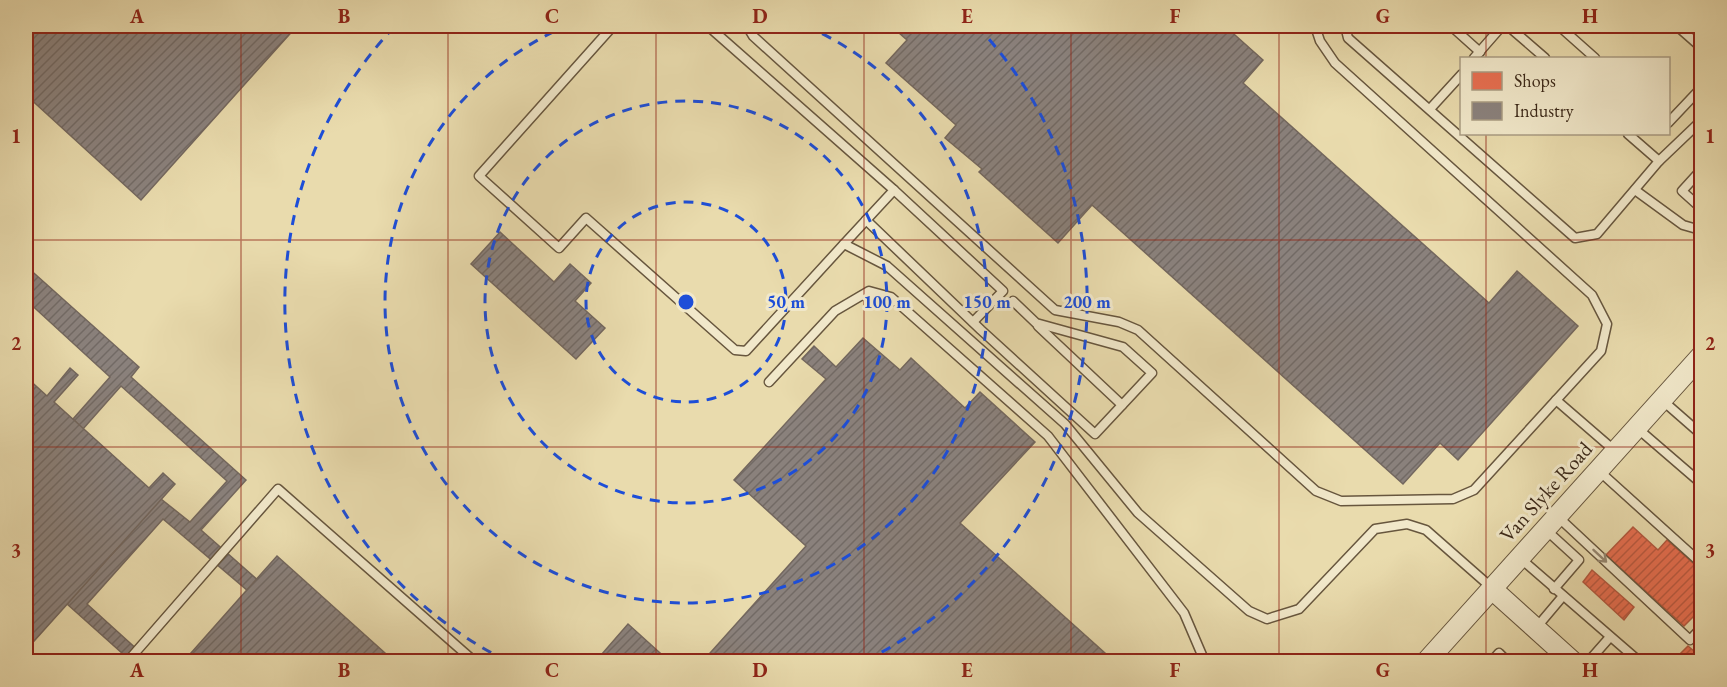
<svg xmlns="http://www.w3.org/2000/svg" width="1727" height="687" font-family="'EB Garamond',serif">
<style>
.shops{fill:url(#shops-hatch);stroke:#b45a40;stroke-width:1.5}
.industry{fill:url(#industry-hatch);stroke:#73675e;stroke-width:1.5}
.lines{fill:none;stroke-linecap:round;stroke-linejoin:round}
.service-casing{stroke:#67563e;stroke-width:11}
.tertiary-casing{stroke:#67563e;stroke-width:22}
.service{stroke:#f1e8ca;stroke-width:8}
.tertiary{stroke:#f1e8ca;stroke-width:20}
.oneway{stroke:#968872}
.grid{fill:none;stroke:#8f2418;stroke-width:1.5;stroke-opacity:0.55}
.ring{fill:none;stroke:#1d4ed8;stroke-width:3;stroke-dasharray:10 8}
.labels{text-anchor:middle;stroke-width:6;stroke-linejoin:round;paint-order:stroke}
.street-label{font-size:21px;fill:#3c2919;stroke:#f1e8ca}
.centre{fill:#1d4ed8;stroke:#f1e8ca;stroke-width:3}
.ring-label{font-size:18px;text-anchor:middle;font-weight:bold;fill:#1d4ed8;stroke:#f1e8ca;stroke-width:6;stroke-linejoin:round;paint-order:stroke}
.neatline{fill:none;stroke:#8f2418;stroke-width:2}
.grid-label{font-size:20px;text-anchor:middle;font-weight:bold;fill:#8f2418}
</style>
<defs>
<pattern id="shops-hatch" width="6" height="6" patternUnits="userSpaceOnUse" patternTransform="scale(1.5)"><rect width="6" height="6" fill="#e76f51"/><path d="M-1 1l2-2M0 6l6-6M5 7l2-2" fill="none" stroke="#bc5b42"/></pattern>
<pattern id="industry-hatch" width="6" height="6" patternUnits="userSpaceOnUse" patternTransform="scale(1.5)"><rect width="6" height="6" fill="#8a817c"/><path d="M-1 1l2-2M0 6l6-6M5 7l2-2" fill="none" stroke="#726a65"/></pattern>
</defs>
<rect width="100%" height="100%" fill="#e9dbad"/>
<filter id="stains"><feTurbulence type="fractalNoise" baseFrequency=".00333" numOctaves="4"/><feColorMatrix values="0 0 0 0 .2 0 0 0 0 .09 0 0 0 0 .02 0 0 0 .5 -.17"/></filter>
<radialGradient id="worn" r=".72"><stop offset=".6" stop-color="#630" stop-opacity="0"/><stop offset="1" stop-color="#630" stop-opacity=".3"/></radialGradient>
<!-- shops -->
<g class="shops">
<polygon points="1633,527 1658,550 1667,540 1702,571 1699,584 1702,608 1684,626 1606,555"/>
<polygon points="1592,570 1634,607 1624,620 1583,582"/>
<polygon points="1688,646 1702,658 1702,662 1669,662 1673,656 1676,658"/>
</g>
<!-- industry -->
<g class="industry">
<polygon points="26,26 297,26 141,200 26,95"/>
<polygon points="891,26 1228,26 1226,27 1263,60 1243,83 1489,303 1517,271 1578,326 1458,460 1440,443 1403,484 1092,205 1058,243 979,172 982,169 945,138 956,125 886,63 907,40"/>
<polygon points="500,232 554,282 570,264 591,283 575,301 605,328 576,359 471,264"/>
<polygon points="26,266 139,367 131,377 246,480 201,530 277,597 267,607 163,519 87,604 151,662 132,662 67,604 161,499 190,522 227,481 121,386 83,429 73,419 110,377 26,300"/>
<polygon points="863,338 900,370 911,358 965,408 980,392 1035,442 960,523 1115,662 702,662 806,546 734,480 826,379 802,359 814,346 836,367"/>
<polygon points="70,368 78,375 54,402 149,488 163,473 175,484 26,650 26,377 47,396"/>
<polygon points="277,556 395,662 183,662"/>
<polygon points="628,624 670,662 595,662"/>
</g>
<g class="lines">
<!-- service casing -->
<g class="service-casing">
<g id="service">
<polyline points="613,26 479,176 559,248 586,218 735,350 746,351 844,244 887,266 1065,424 1138,513 1249,611 1267,619 1299,609 1375,529 1407,524 1426,530 1492,588"/>
<polyline points="708,26 894,190 844,244"/>
<polyline points="747,26 753,36 1055,310 1119,322 1138,330 1316,491 1341,501 1453,499 1474,490 1601,351 1607,324 1592,295 1335,63 1320,41 1315,26"/>
<polyline points="1345,26 1348,38 1575,238 1597,234 1659,161"/>
<polyline points="1451,26 1480,52"/>
<polyline points="1508,26 1545,58"/>
<polyline points="1559,26 1595,58"/>
<polyline points="1677,26 1702,48"/>
<polyline points="1474,58 1502,26"/>
<polyline points="1430,109 1462,74"/>
<polyline points="1668,123 1702,87"/>
<polyline points="1628,134 1659,161 1702,120"/>
<polyline points="1702,169 1682,191 1702,209"/>
<polyline points="894,190 1003,291 973,322"/>
<polyline points="1635,190 1683,225 1697,229 1702,224"/>
<polyline points="866,220 981,330 1095,434 1152,373 1123,347 1036,323 1013,301"/>
<polyline points="1038,326 1122,405"/>
<polyline points="769,382 835,311 869,291 891,297 1048,436 1184,613 1205,662"/>
<polyline points="1556,400 1615,451"/>
<polyline points="1662,400 1702,435"/>
<polyline points="1637,428 1702,484"/>
<polyline points="1598,470 1702,564"/>
<polyline points="1557,516 1690,640 1702,627"/>
<polyline points="1545,529 1579,560 1554,589"/>
<polyline points="1520,558 1640,662"/>
<polyline points="1536,628 1563,596"/>
<polyline points="127,662 278,489 475,662"/>
<polyline points="1491,662 1499,653 1508,662"/>
<polyline points="1588,662 1610,637"/>
</g>
</g>
<!-- tertiary casing -->
<g class="tertiary-casing">
<g id="tertiary">
<polyline points="1492,589 1573,662"/>
<polyline points="1426,662 1702,355"/>
</g>
</g>
<!-- service -->
<use href="#service" class="service"/>
<!-- tertiary -->
<use href="#tertiary" class="tertiary"/>
</g>
<!-- one-way arrows -->
<defs><path id="oneway-shaft" d="M-6 0H5M1.5-3L5.5 0L1.5 3" fill="none" stroke-width="1.6" stroke-linecap="round" stroke-linejoin="round" transform="scale(1.5)"/></defs>
<use class="oneway" href="#oneway-shaft" transform="translate(1600 556) rotate(43)"/>
<!-- grid -->
<path class="grid" d="M 241,26 L 241,662M 448,26 L 448,662M 656,26 L 656,662M 864,26 L 864,662M 1071,26 L 1071,662M 1279,26 L 1279,662M 1486,26 L 1486,58M 1486,134 L 1486,662M 26,240 L 1702,240M 26,447 L 1702,447"/>
<!-- distance rings -->
<g class="ring">
<circle cx="686" cy="302" r="100"/>
<circle cx="686" cy="302" r="201"/>
<path d="M806 26A301 301 0 1 1 566 26"/>
<path d="M507 661A401 401 0 0 1 395 26M977 26A401 401 0 0 1 865 661"/>
</g>
<g class="labels">
<!-- street labels -->
<g class="street-label">
<text transform="translate(1546 492) rotate(-48)" y="7">Van Slyke Road</text>
</g>
</g>
<circle cx="686" cy="302" r="9" class="centre"/>
<g class="ring-label">
<text x="786" y="308">50 m</text>
<text x="887" y="308">100 m</text>
<text x="987" y="308">150 m</text>
<text x="1087" y="308">200 m</text>
</g>
<!-- margin -->
<rect width="1727" height="687" fill="none" stroke="#e9dbad" stroke-width="66"/>
<!-- legend -->
<rect x="1460" y="57" width="210" height="78" fill="#f1e8ca" stroke="#a99c83" stroke-width="1.5"/>
<rect x="1472" y="72" width="30" height="18" fill="#e76f51" stroke="#a99c83" stroke-width="1.5"/>
<text x="1514" y="87" font-size="18" fill="#3c2919">Shops</text>
<rect x="1472" y="102" width="30" height="18" fill="#8a817c" stroke="#a99c83" stroke-width="1.5"/>
<text x="1514" y="117" font-size="18" fill="#3c2919">Industry</text>
<rect x="33" y="33" width="1661" height="621" class="neatline"/>
<g class="grid-label">
<text x="137" y="23">A</text>
<text x="344" y="23">B</text>
<text x="552" y="23">C</text>
<text x="760" y="23">D</text>
<text x="967" y="23">E</text>
<text x="1175" y="23">F</text>
<text x="1383" y="23">G</text>
<text x="1590" y="23">H</text>
<text x="16" y="143">1</text>
<text x="1710" y="143">1</text>
<text x="16" y="350">2</text>
<text x="1710" y="350">2</text>
<text x="16" y="557">3</text>
<text x="1710" y="557">3</text>
<text x="137" y="677">A</text>
<text x="344" y="677">B</text>
<text x="552" y="677">C</text>
<text x="760" y="677">D</text>
<text x="967" y="677">E</text>
<text x="1175" y="677">F</text>
<text x="1383" y="677">G</text>
<text x="1590" y="677">H</text>
</g>
<rect width="100%" height="100%" filter="url(#stains)"/>
<rect width="100%" height="100%" fill="url(#worn)"/>
</svg>
